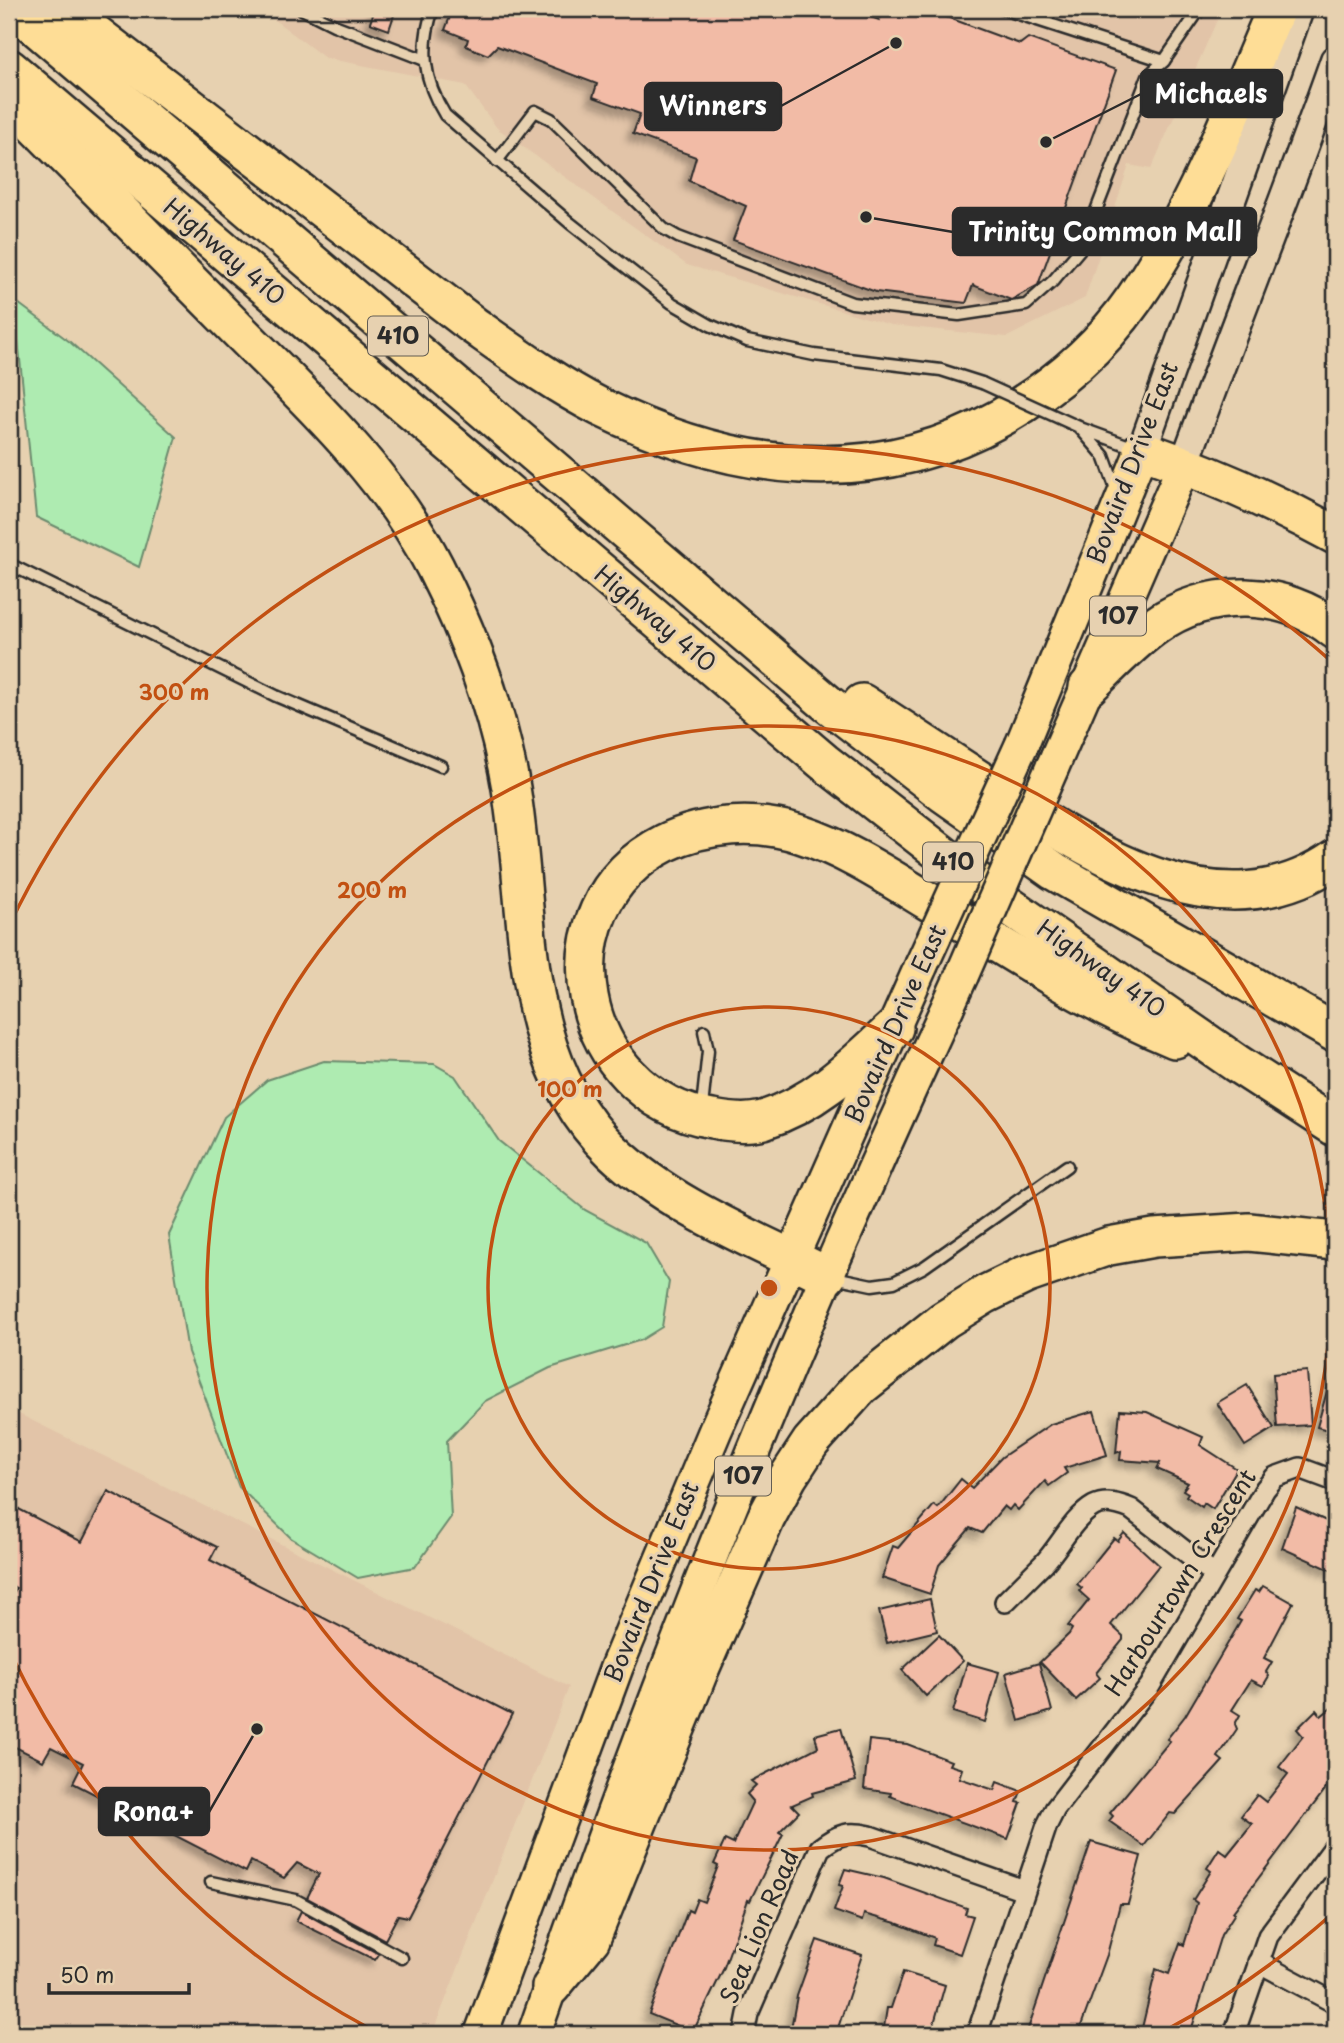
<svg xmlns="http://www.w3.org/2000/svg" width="1344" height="2043" font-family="'Playpen Sans',sans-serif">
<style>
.built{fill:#e2c4a8}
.green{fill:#aeebb1;stroke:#6c8b6e;stroke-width:2}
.building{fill:#f2bba6;stroke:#2b2b2b;stroke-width:2;filter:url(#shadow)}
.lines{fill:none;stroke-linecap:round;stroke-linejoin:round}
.lane-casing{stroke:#2b2b2b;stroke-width:15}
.street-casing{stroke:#2b2b2b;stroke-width:24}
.secondary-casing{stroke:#2b2b2b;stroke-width:33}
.primary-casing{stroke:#2b2b2b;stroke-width:37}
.highway-casing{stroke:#2b2b2b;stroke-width:42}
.lane{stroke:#e7d1b0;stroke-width:10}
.street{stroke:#e7d1b0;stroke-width:19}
.secondary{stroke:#e7d1b0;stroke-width:28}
.primary{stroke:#fedd96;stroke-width:32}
.highway{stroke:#fedd96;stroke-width:37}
.lane-bridge-casing{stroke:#2b2b2b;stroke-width:15;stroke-linecap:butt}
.primary-bridge-casing{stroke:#2b2b2b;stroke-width:37;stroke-linecap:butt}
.lane-bridge{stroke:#e7d1b0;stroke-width:10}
.primary-bridge{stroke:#fedd96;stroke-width:32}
.ring{fill:none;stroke:#c25012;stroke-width:3.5}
.labels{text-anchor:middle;stroke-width:6;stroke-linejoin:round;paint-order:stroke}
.shield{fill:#e7d1b0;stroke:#635d53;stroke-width:2}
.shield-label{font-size:23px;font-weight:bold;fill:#2b2b2b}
.street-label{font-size:24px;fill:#2b2b2b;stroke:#e7d1b0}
.centre{fill:#c25012;stroke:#e7d1b0;stroke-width:3.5}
.ring-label{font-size:21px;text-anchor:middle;font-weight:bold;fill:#c25012;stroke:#e7d1b0;stroke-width:6;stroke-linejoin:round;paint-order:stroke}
.leader{fill:none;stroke:#2b2b2b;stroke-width:2.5}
.callout-dot{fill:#2b2b2b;stroke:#e7d1b0;stroke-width:2.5}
.callout{fill:#2b2b2b;stroke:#2b2b2b;stroke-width:2.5}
.callout-label{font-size:26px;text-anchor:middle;font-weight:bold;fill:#fff}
</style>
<defs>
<filter id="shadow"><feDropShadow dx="-6" dy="6" stdDeviation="3.5" flood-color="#0004"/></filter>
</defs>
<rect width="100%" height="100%" fill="#e7d1b0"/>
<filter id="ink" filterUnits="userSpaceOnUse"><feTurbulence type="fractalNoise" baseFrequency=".0143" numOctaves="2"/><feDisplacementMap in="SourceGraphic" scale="14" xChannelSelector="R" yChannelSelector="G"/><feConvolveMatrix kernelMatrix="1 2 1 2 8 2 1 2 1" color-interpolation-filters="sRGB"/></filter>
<g filter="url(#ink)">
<!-- built -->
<g class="built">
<polygon points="260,9 1222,9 1151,169 1129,165 1085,298 1007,337 891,325 687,265 497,128 465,85 325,58"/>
<polygon points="9,1409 569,1687 432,2034 9,2034"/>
</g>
<!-- green -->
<g class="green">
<polygon points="14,300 70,342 176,437 139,567 36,517"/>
<polygon points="324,1061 434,1064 455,1076 499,1141 585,1210 646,1243 669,1282 662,1327 641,1340 550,1368 485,1401 447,1441 451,1517 415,1567 358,1578 291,1538 239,1487 188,1352 169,1235 224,1117 267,1080"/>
</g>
<!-- building -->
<g class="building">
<polygon points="375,9 396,9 389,30 370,23"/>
<polygon points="453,9 848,9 879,20 883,9 925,9 1020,44 1028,38 1116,70 1038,285 1011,300 973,285 966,303 876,292 733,240 746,206 689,181 696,157 633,134 640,114 593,97 597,84 497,46 488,55 466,46 468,39 445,30"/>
<polygon points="1307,1371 1311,1425 1277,1427 1273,1374"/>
<polygon points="1331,1377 1335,1378 1335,1432 1317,1427"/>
<polygon points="1247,1385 1274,1428 1245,1446 1217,1403"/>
<polygon points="1120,1410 1147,1412 1203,1437 1200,1445 1237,1469 1213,1509 1204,1503 1202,1507 1186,1496 1188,1493 1183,1490 1188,1483 1157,1469 1160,1463 1120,1460 1121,1451 1116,1453"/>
<polygon points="1094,1411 1107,1455 1064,1468 1067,1473 1049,1486 1045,1481 1018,1510 1013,1505 1009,1510 1004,1506 982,1533 970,1528 939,1565 930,1594 882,1578 893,1546 898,1548 934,1505 938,1508 961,1479 972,1488 1002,1457 1051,1424"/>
<polygon points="108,1491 217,1547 210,1560 512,1714 408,1917 398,1915 385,1940 307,1898 319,1874 297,1863 284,1878 251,1861 246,1872 73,1783 83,1763 51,1747 43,1761 9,1744 9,1602 16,1588 9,1585 9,1504 82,1542"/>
<polygon points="1296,1507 1335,1525 1335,1572 1282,1548"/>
<polygon points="1124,1533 1159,1565 1111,1625 1123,1636 1123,1640 1096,1673 1100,1678 1076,1700 1040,1662 1069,1634 1072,1629 1068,1626 1089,1600 1079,1591 1082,1588 1077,1584 1114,1538 1118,1541"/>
<polygon points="1263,1586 1293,1603 1264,1658 1272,1662 1266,1672 1269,1676 1263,1686 1251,1680 1232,1710 1240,1715 1235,1724 1237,1729 1218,1757 1223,1761 1175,1814 1170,1813 1144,1846 1109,1821 1113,1816 1110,1813 1170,1741 1167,1739 1185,1716 1241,1621 1237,1619 1255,1590 1259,1592"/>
<polygon points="930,1599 937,1631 887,1643 879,1611"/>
<polygon points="939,1635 963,1661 926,1696 902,1670"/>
<polygon points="967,1663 999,1672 985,1722 953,1712"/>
<polygon points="1039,1663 1052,1711 1019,1721 1006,1673"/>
<polygon points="1335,1705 1335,1770 1327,1780 1330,1783 1233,1912 1235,1913 1221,1935 1190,2034 1160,2034 1142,2028 1156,1969 1169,1974 1180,1943 1184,1945 1197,1903 1193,1900 1211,1871 1207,1868 1219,1849 1227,1855 1252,1824 1241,1816 1257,1795 1266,1802 1288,1774 1279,1767 1303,1736 1297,1729 1316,1710 1321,1716"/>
<polygon points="841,1728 856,1781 812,1793 813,1796 792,1805 799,1812 779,1832 783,1834 750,1901 748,1900 723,1970 693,2032 649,2014 688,1910 692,1912 697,1899 704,1902 718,1866 714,1864 725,1840 733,1844 753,1801 747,1794 756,1785 751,1781 818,1747 815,1735"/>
<polygon points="869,1740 907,1744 951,1761 949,1765 962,1769 959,1778 994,1790 997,1782 1021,1791 1017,1802 1021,1803 1008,1839 890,1796 891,1793 864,1789"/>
<polygon points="1091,1842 1141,1856 1128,1904 1120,1904 1107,1955 1078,2034 1043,2034 1028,2029"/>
<polygon points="845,1869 884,1878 967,1908 965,1914 973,1916 960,1954 933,1945 935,1938 896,1923 864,1914 862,1921 834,1911 843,1886 839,1885"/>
<polygon points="301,1911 379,1954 375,1960 296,1921"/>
<polygon points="817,1940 862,1955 836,2034 790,2034 797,1996"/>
<polygon points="903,1972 945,1985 931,2034 883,2034 887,2008 891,2008"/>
</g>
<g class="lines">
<!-- lane casing -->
<g class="lane-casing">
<g id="lane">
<polyline points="302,9 334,25 425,60"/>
<path d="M 433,9 C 420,47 423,80 445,115 L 570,223 L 672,303 L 710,325 L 747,341 L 814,355 L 941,370 L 982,383"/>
<polyline points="1003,9 1164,61 1200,9"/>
<polyline points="497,161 535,111 551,119 664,229 678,237 852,303 959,315 1026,305 1053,281 1082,247 1148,76 1164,61"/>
<polyline points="1079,427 1104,456 1116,489"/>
<polyline points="1080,428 1135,448"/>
<polyline points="9,564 276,696 441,766"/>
<polyline points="702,1107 708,1051 704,1031"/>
<polyline points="834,1277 872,1285 894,1282 924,1267 1067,1166"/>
<polyline points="211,1882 296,1900 402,1958"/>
</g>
</g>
<!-- street casing -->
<g class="street-casing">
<g id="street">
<path d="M 1005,1602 C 1018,1589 1031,1576 1044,1563 C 1060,1546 1073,1518 1094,1506 C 1106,1500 1119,1504 1131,1509 L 1214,1574"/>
<polyline points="1258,1962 1335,2003"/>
<path d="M 744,2034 L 748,2014 L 820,1848 C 838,1834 848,1831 870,1836 L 1024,1890"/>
<polyline points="977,2034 1047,1825 1055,1809 1150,1686 1265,1489 1275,1477 1300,1468 1335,1481"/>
<polyline points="1234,2034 1268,1936 1335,1846"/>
</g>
</g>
<!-- secondary casing -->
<g class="secondary-casing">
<g id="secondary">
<polyline points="1142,450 1299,9"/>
<path d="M 1184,465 C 1233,329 1287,196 1335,60"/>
</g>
</g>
<!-- primary casing -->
<g class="primary-casing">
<g id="primary">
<polyline points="1022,744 1142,450"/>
<polyline points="1052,768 1184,465"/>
<polyline points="481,2034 617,1666 715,1431 921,966"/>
<path d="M 534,2034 C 618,1792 709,1552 810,1316 C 858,1201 911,1088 962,975"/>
</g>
</g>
<!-- highway casing -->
<g class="highway-casing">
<g id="highway">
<polyline points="15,9 828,704 943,793 1054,871 1335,1033"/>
<path d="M 63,9 L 473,325 C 514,354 555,384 600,407 C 732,472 871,491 1002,417 C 1054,387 1100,348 1134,299 C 1196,210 1233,108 1276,9"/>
<polyline points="9,68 824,762 1005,903 1236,1063 1335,1127"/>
<path d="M 9,99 C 85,176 162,253 238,330 C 309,401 389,476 435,567 C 470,636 498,711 511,788 C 532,911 514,1057 612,1151 C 671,1207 754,1239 827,1276"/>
<path d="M 1142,450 C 1208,473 1274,502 1335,535"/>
<path d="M 1088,687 C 1110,666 1131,643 1155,626 C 1209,587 1284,589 1335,630"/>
<path d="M 862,703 C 906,732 951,761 995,790 C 1094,854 1221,938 1335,859"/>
<path d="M 894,1028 C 854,1065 817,1103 763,1120 C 748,1124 727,1122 712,1119 C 575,1096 537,908 665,843 C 706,823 757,820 800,834 C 846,849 887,876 928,901 C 1009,949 1088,1004 1175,1039"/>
<polyline points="551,1987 591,1939 700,1669 766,1518 788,1477 811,1442 861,1386 944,1320 986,1294 1025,1275 1109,1246 1154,1238 1249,1232 1335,1241"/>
</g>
</g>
<!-- lane -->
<use href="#lane" class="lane"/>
<!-- street -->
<use href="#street" class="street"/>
<!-- secondary -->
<use href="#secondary" class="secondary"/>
<!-- primary -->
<use href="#primary" class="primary"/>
<!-- highway -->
<use href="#highway" class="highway"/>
<!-- lane-bridge casing -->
<g class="lane-bridge-casing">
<polyline id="lane-bridge" points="982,383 1079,427"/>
</g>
<!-- primary-bridge casing -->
<g class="primary-bridge-casing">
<g id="primary-bridge">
<polyline points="921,966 1022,744"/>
<polyline points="962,975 1052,768"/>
</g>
</g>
<!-- lane-bridge -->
<use href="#lane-bridge" class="lane-bridge"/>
<!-- primary-bridge -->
<use href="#primary-bridge" class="primary-bridge"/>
</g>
</g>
<!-- distance rings -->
<g class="ring">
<circle cx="769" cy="1288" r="281"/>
<circle cx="769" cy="1288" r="562"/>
<path d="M1332 1914A842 842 0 0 1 1164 2031M374 2031A842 842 0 0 1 9 1650M9 926A842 842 0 0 1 1332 662"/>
</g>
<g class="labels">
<!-- shield labels -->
<g class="shield">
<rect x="368" y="316.5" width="60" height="39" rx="5"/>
<rect x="1090" y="596.5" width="56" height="39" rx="5"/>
<rect x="923" y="842.5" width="60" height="39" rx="5"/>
<rect x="715" y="1456.5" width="56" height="39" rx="5"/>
</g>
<g class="shield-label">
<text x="398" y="344">410</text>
<text x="1118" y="624">107</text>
<text x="953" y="870">410</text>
<text x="743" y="1484">107</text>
</g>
<!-- street labels -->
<g class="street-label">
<text transform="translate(224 252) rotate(40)" y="8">Highway 410</text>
<text transform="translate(1133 463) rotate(-69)" y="8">Bovaird Drive East</text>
<text transform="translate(655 619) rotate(40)" y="8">Highway 410</text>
<text transform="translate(1101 969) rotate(35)" y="8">Highway 410</text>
<text transform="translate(896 1024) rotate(-66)" y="8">Bovaird Drive East</text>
<text transform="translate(652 1582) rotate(-68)" y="8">Bovaird Drive East</text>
<text transform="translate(1181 1583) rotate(-58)" y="8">Harbourtown Crescent</text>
<text transform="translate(760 1927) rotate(-67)" y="8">Sea Lion Road</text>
</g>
</g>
<circle cx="769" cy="1288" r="10" class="centre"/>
<g class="ring-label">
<text x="174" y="700">300 m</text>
<text x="372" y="898">200 m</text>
<text x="570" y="1097">100 m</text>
</g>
<!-- callouts -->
<path class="leader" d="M1046 142L1141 94M896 43L781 106M866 217L953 232M257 1729L209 1812"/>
<g class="callout-dot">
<circle cx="1046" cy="142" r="7"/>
<circle cx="896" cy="43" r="7"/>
<circle cx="866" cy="217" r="7"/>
<circle cx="257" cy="1729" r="7"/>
</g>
<g class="callout">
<rect x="1141" y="70" width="141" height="47" rx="7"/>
<rect x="645" y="83" width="136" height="47" rx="7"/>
<rect x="953" y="208" width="303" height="47" rx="7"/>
<rect x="99" y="1788" width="110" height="47" rx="7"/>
</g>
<g class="callout-label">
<text x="1211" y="103">Michaels</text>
<text x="713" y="115">Winners</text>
<text x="1105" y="241">Trinity Common Mall</text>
<text x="154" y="1821">Rona+</text>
</g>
<!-- margin -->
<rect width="1344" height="2043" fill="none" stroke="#e7d1b0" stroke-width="35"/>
<rect x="18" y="18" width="1309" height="2008" fill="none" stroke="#2b2b2b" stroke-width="2.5" filter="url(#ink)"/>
<!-- scale -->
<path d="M49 1983v10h140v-10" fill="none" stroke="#2b2b2b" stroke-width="3.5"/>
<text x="60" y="1983" font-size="21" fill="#2b2b2b" stroke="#e7d1b0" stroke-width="5" paint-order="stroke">50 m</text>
</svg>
